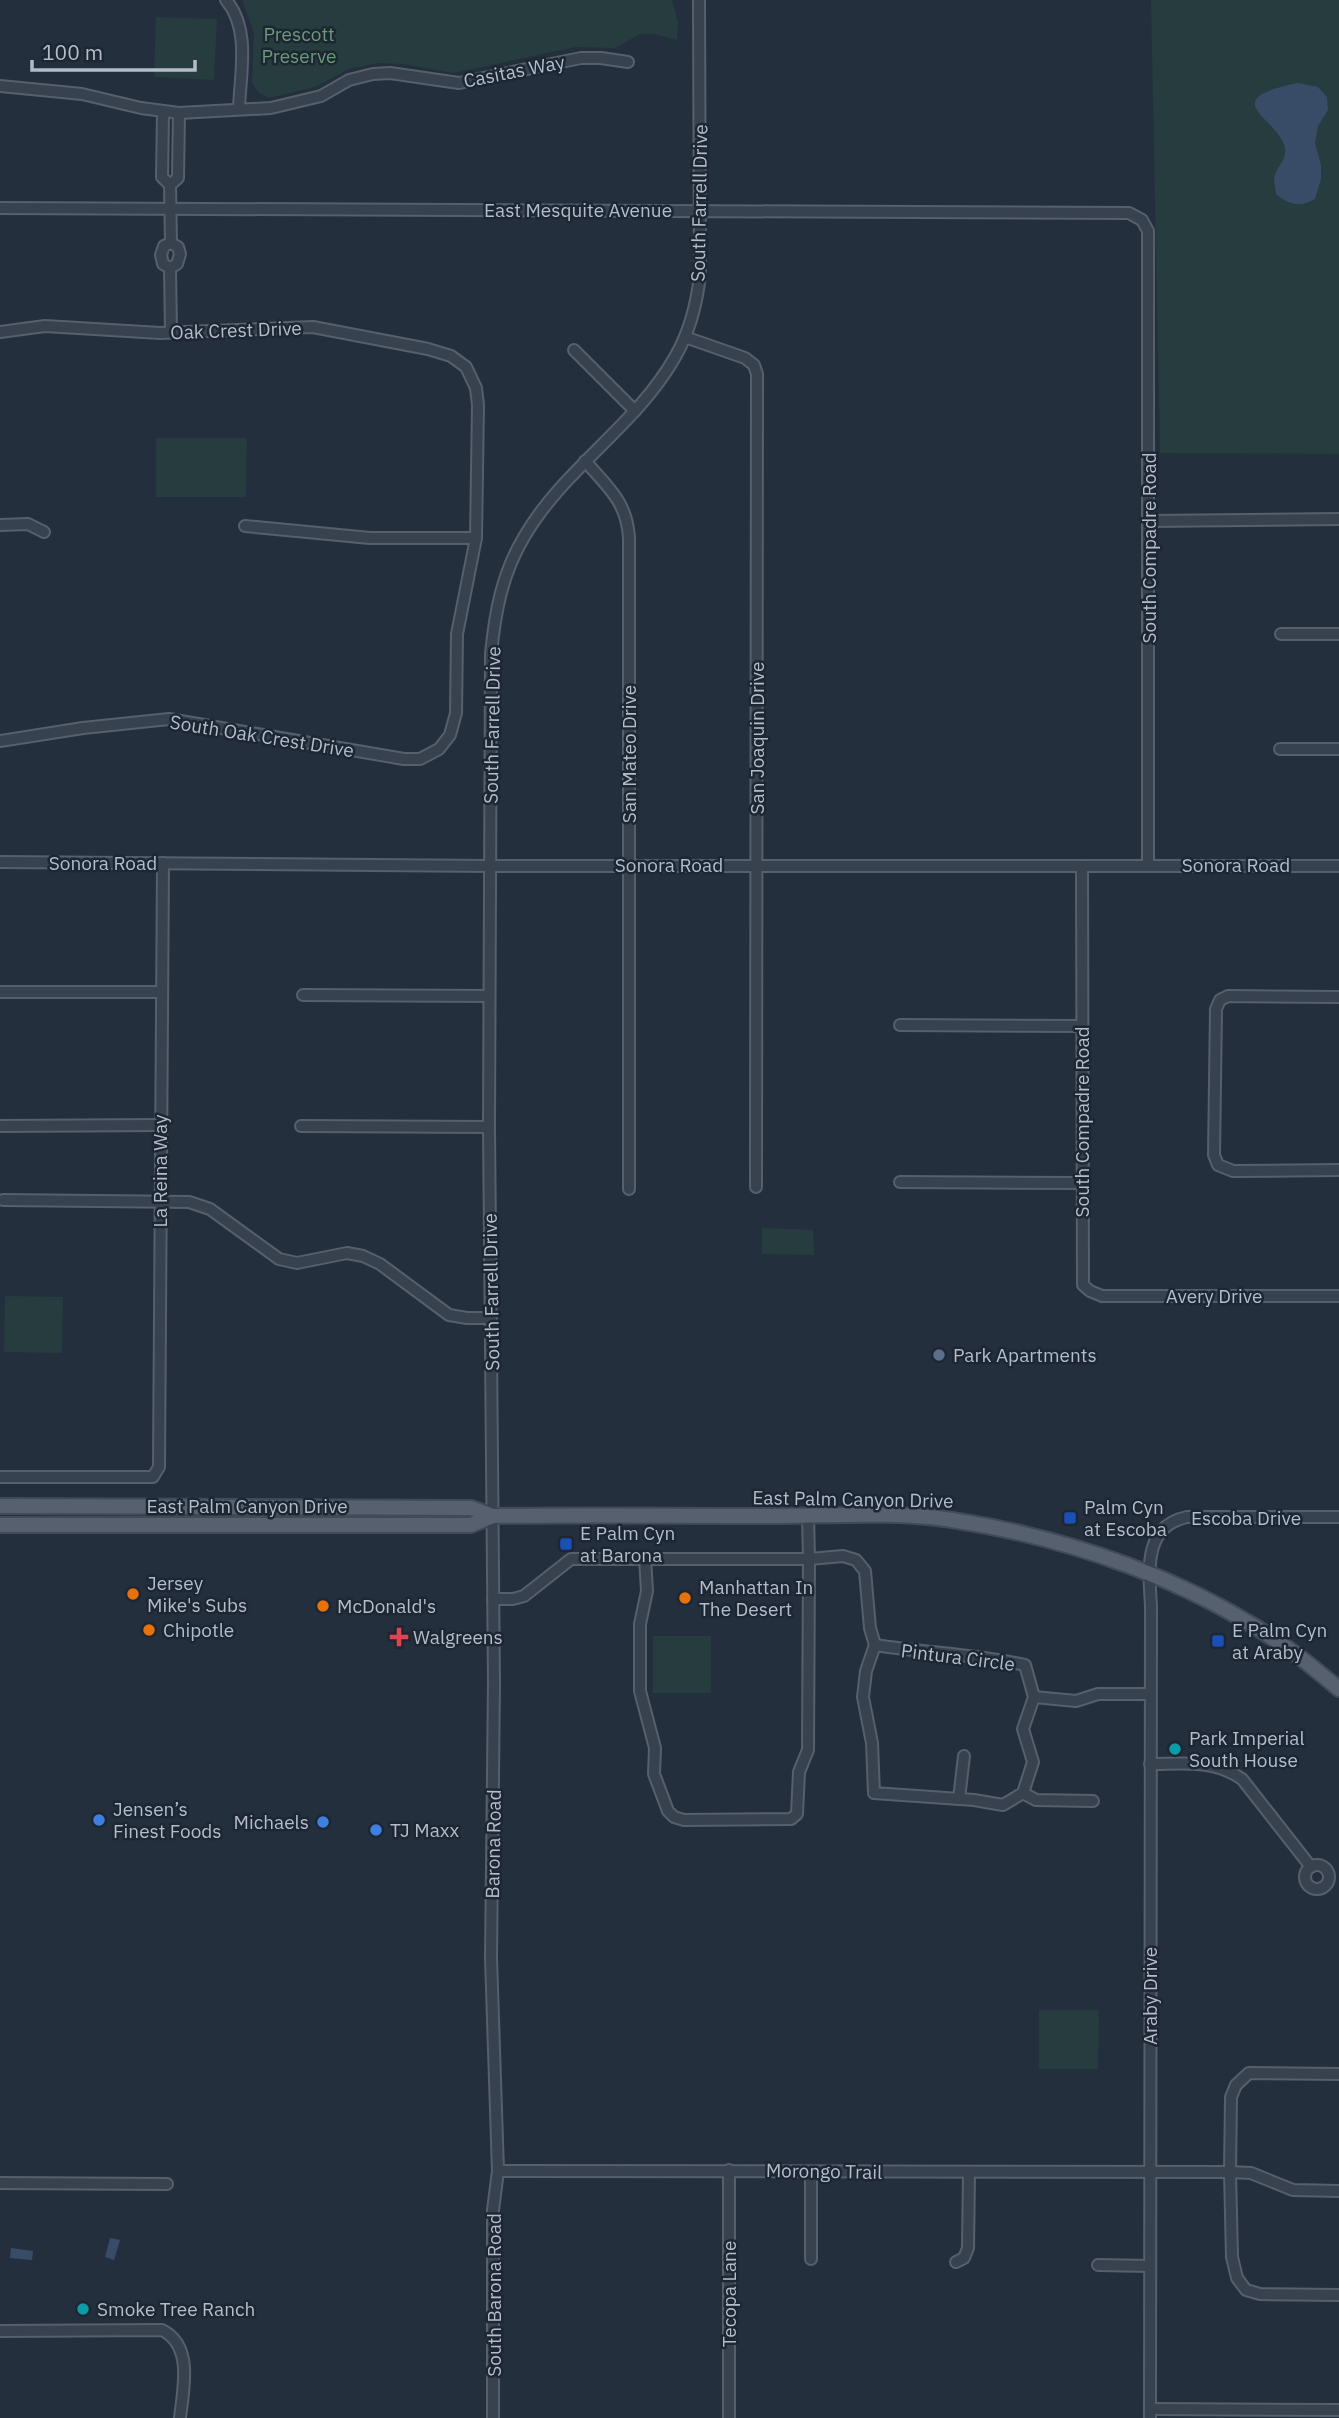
<svg xmlns="http://www.w3.org/2000/svg" width="1339" height="2418" font-family="'IBM Plex Sans',sans-serif">
<style>
.green{fill:#263c3f}
.water{fill:#394c67}
.lines{fill:none;stroke-linecap:round;stroke-linejoin:round}
.minor-casing{stroke:#565f6c;stroke-width:14}
.major-casing{stroke:#414a57;stroke-width:18}
.minor{stroke:#38414e;stroke-width:10}
.major{stroke:#56606e;stroke-width:14}
.service-dot{fill:#5c6f8a;stroke:#1d2633;stroke-width:2.5}
.transit-dot{fill:#1a4fb4;stroke:#1d2633;stroke-width:2.5}
.food-dot{fill:#e8710a;stroke:#1d2633;stroke-width:2.5}
.health-dot{fill:#e0444e;stroke:#1d2633;stroke-width:2.5}
.culture-dot{fill:#0f9aa8;stroke:#1d2633;stroke-width:2.5}
.shop-dot{fill:#3f7fe0;stroke:#1d2633;stroke-width:2.5}
.labels{text-anchor:middle;stroke-width:5;stroke-linejoin:round;paint-order:stroke}
.park-label{font-size:19px;fill:#6b9a76;stroke:#1d2633}
.street-label{font-size:19px;fill:#b4bcc9;stroke:#1d2633}
.poi-label{font-size:19px;fill:#b4bcc9;stroke:#1d2633;text-anchor:start}
</style>
<rect width="100%" height="100%" fill="#242f3e"/>
<!-- green -->
<g class="green">
<polygon points="242,0 672,0 678,22 677,40 655,34 640,34 615,48 576,47 453,73 403,64 378,63 349,69 315,87 269,98 258,92 252,83 254,33"/>
<polygon points="1151,0 1339,0 1339,454 1160,453"/>
<polygon points="156,17 217,19 214,80 154,77"/>
<polygon points="156,438 247,438 246,497 156,497"/>
<polygon points="762,1228 813,1230 814,1255 762,1254"/>
<polygon points="5,1296 63,1297 62,1353 4,1352"/>
<rect x="653" y="1636" width="58" height="57"/>
<polygon points="1039,2010 1099,2010 1098,2069 1039,2069"/>
</g>
<!-- water -->
<g class="water">
<path d="M 1298,83 L 1318,87 L 1327,97 L 1328,110 L 1318,126 L 1315,143 L 1321,165 L 1321,179 L 1315,199 C 1300,208 1289,205 1276,194 C 1276,190 1274,183 1274,178 C 1276,167 1287,160 1285,148 C 1279,118 1213,100 1298,83 Z"/>
<polygon points="110,2238 120,2240 114,2260 105,2257"/>
<polygon points="11,2248 33,2251 32,2260 10,2258"/>
</g>
<g class="lines">
<!-- minor casing -->
<g class="minor-casing">
<g id="minor">
<path d="M 226,0 C 251,29 240,74 239,109"/>
<polyline points="0,86 82,94 141,108 179,113 271,108 321,96 349,80 373,74 390,73 459,83 581,58 601,58 628,62"/>
<polyline points="163,112 162,177 170,185 171,243"/>
<polyline points="170,185 178,178 179,113"/>
<polyline points="0,208 1129,213 1142,220 1148,231 1148,865"/>
<polyline points="170,268 163,264 161,255 164,246 171,243 178,247 180,254 177,264 170,268 171,332"/>
<polyline points="0,332 45,326 160,333 313,327 428,349 451,356 466,367 476,388 478,405 476,538 457,634 456,713 450,735 439,749 420,759 404,759 169,719 83,728 0,741"/>
<polyline points="685,337 745,358 754,365 757,374 756,1187"/>
<polyline points="574,350 635,411"/>
<path d="M 585,461 C 608,487 627,502 629,538 L 629,1189"/>
<polyline points="1149,521 1339,519"/>
<polyline points="0,525 28,524 44,532"/>
<polyline points="245,526 370,538 476,538"/>
<polyline points="1281,634 1339,634"/>
<polyline points="1280,749 1339,749"/>
<polyline points="0,862 490,866 1339,866"/>
<polyline points="1082,866 1083,1285 1090,1291 1102,1296 1339,1296"/>
<polyline points="0,992 162,992"/>
<polyline points="303,995 489,996"/>
<polyline points="1339,997 1228,996 1220,1000 1216,1009 1214,1155 1218,1165 1233,1171 1339,1170"/>
<polyline points="900,1025 1082,1026"/>
<polyline points="0,1126 160,1125"/>
<polyline points="301,1126 489,1127"/>
<polyline points="900,1182 1082,1183"/>
<polyline points="3,1200 189,1202 210,1209 279,1259 297,1263 347,1253 363,1256 380,1264 449,1315 467,1318 490,1318"/>
<polyline points="0,1477 153,1477 159,1467 163,863"/>
<polyline points="645,1558 647,1591 640,1624 640,1691 655,1748 654,1774 668,1811 674,1817 684,1820 791,1819 797,1814 799,1772 808,1750 809,1559 843,1556 856,1560 865,1571 870,1628 875,1645"/>
<polyline points="493,1599 513,1599 524,1596 571,1559 809,1559 808,1516"/>
<path d="M 875,1645 C 925,1653 976,1654 1025,1665 L 1034,1697 L 1023,1729 L 1033,1762 L 1023,1793 L 1003,1805 L 974,1800 L 874,1793 L 872,1743 L 863,1697 L 866,1671 Z"/>
<polyline points="1034,1697 1076,1701 1098,1694 1150,1694"/>
<path d="M 1150,1764 C 1183,1764 1213,1759 1242,1779 L 1311,1867"/>
<polyline points="1023,1793 1036,1800 1093,1801"/>
<polyline points="959,1799 964,1756"/>
<circle cx="1317" cy="1877" r="12"/>
<polyline points="1339,2074 1249,2073 1236,2085 1231,2097 1230,2172 1232,2257 1237,2278 1246,2290 1260,2294 1339,2295"/>
<polyline points="729,2170 729,2418"/>
<polyline points="498,2171 1230,2172 1251,2173 1293,2190 1339,2191"/>
<polyline points="0,2183 167,2184"/>
<polyline points="811,2259 811,2172"/>
<polyline points="956,2262 964,2258 968,2248 969,2172"/>
<polyline points="1098,2265 1150,2266"/>
<path d="M 0,2331 L 162,2330 C 194,2346 183,2389 180,2418"/>
<polyline points="1150,2409 1339,2410"/>
<path d="M 493,2418 L 493,2210 L 498,2171 L 491,1958 L 494,1683 L 489,1127 L 491,654 C 495,612 502,574 524,537 C 564,468 636,426 675,357 C 689,333 697,302 700,275 L 699,0"/>
<path d="M 1150,2418 L 1151,1606 C 1149,1571 1143,1526 1187,1517 L 1339,1517"/>
</g>
</g>
<!-- major casing -->
<g class="major-casing">
<g id="major">
<path d="M 0,1506 L 471,1508 L 493,1516 C 586,1515 680,1516 773,1516 C 831,1516 895,1511 952,1520 C 1070,1538 1192,1580 1290,1650 C 1307,1662 1323,1676 1339,1689"/>
<polyline points="0,1525 471,1525 493,1516"/>
</g>
</g>
<!-- minor -->
<use href="#minor" class="minor"/>
<!-- major -->
<use href="#major" class="major"/>
</g>
<!-- markers -->
<circle class="service-dot" cx="939" cy="1355" r="7"/>
<g class="transit-dot">
<rect x="1063" y="1511" width="14" height="14" rx="3.5"/>
<rect x="559" y="1537" width="14" height="14" rx="3.5"/>
<rect x="1211" y="1634" width="14" height="14" rx="3.5"/>
</g>
<g class="food-dot">
<circle cx="133" cy="1594" r="7"/>
<circle cx="685" cy="1598" r="7"/>
<circle cx="323" cy="1606" r="7"/>
<circle cx="149" cy="1630" r="7"/>
</g>
<path class="health-dot" d="M395.5 1626.5h7v7h7v7h-7v7h-7v-7h-7v-7h7z"/>
<g class="culture-dot">
<circle cx="1175" cy="1749" r="7"/>
<circle cx="83" cy="2309" r="7"/>
</g>
<g class="shop-dot">
<circle cx="99" cy="1820" r="7"/>
<circle cx="323" cy="1822" r="7"/>
<circle cx="376" cy="1830" r="7"/>
</g>
<g class="labels">
<!-- park labels -->
<g class="park-label">
<text x="299" y="41">Prescott<tspan x="299" dy="22">Preserve</tspan></text>
</g>
<!-- street labels -->
<g class="street-label">
<text transform="translate(514 71) rotate(-11)" y="7">Casitas Way</text>
<text transform="translate(699 203) rotate(-89)" y="7">South Farrell Drive</text>
<text x="578" y="217">East Mesquite Avenue</text>
<text transform="translate(236 330) rotate(-2)" y="7">Oak Crest Drive</text>
<text transform="translate(1149 548) rotate(-90)" y="7">South Compadre Road</text>
<text transform="translate(492 725) rotate(-89)" y="7">South Farrell Drive</text>
<text transform="translate(262 736) rotate(9)" y="7">South Oak Crest Drive</text>
<text transform="translate(757 738) rotate(-90)" y="7">San Joaquin Drive</text>
<text transform="translate(629 754) rotate(-90)" y="7">San Mateo Drive</text>
<text x="103" y="870">Sonora Road</text>
<text x="669" y="872">Sonora Road</text>
<text x="1236" y="872">Sonora Road</text>
<text transform="translate(1082 1122) rotate(-90)" y="7">South Compadre Road</text>
<text transform="translate(160 1171) rotate(-90)" y="7">La Reina Way</text>
<text transform="translate(491 1292) rotate(-91)" y="7">South Farrell Drive</text>
<text x="1214" y="1303">Avery Drive</text>
<text transform="translate(853 1499) rotate(1)" y="7">East Palm Canyon Drive</text>
<text x="247" y="1513">East Palm Canyon Drive</text>
<text x="1246" y="1525">Escoba Drive</text>
<text transform="translate(958 1657) rotate(7)" y="7">Pintura Circle</text>
<text transform="translate(493 1844) rotate(-89)" y="7">Barona Road</text>
<text transform="translate(1150 1996) rotate(-90)" y="7">Araby Drive</text>
<text transform="translate(824 2171) rotate(1)" y="7">Morongo Trail</text>
<text transform="translate(729 2294) rotate(-90)" y="7">Tecopa Lane</text>
<text transform="translate(494 2295) rotate(-90)" y="7">South Barona Road</text>
</g>
<!-- poi labels -->
<g class="poi-label">
<text x="953" y="1362">Park Apartments</text>
<text x="1084" y="1514">Palm Cyn<tspan x="1084" dy="22">at Escoba</tspan></text>
<text x="580" y="1540">E Palm Cyn<tspan x="580" dy="22">at Barona</tspan></text>
<text x="147" y="1590">Jersey<tspan x="147" dy="22">Mike's Subs</tspan></text>
<text x="699" y="1594">Manhattan In<tspan x="699" dy="22">The Desert</tspan></text>
<text x="337" y="1613">McDonald's</text>
<text x="163" y="1637">Chipotle</text>
<text x="1232" y="1637">E Palm Cyn<tspan x="1232" dy="22">at Araby</tspan></text>
<text x="413" y="1644">Walgreens</text>
<text x="1189" y="1745">Park Imperial<tspan x="1189" dy="22">South House</tspan></text>
<text x="113" y="1816">Jensen’s<tspan x="113" dy="22">Finest Foods</tspan></text>
<text x="309" y="1829" text-anchor="end">Michaels</text>
<text x="390" y="1837">TJ Maxx</text>
<text x="97" y="2316">Smoke Tree Ranch</text>
</g>
</g>
<!-- scale -->
<path d="M32 60v10h163v-10" fill="none" stroke="#b4bcc9" stroke-width="3.5"/>
<text x="42" y="60" font-size="21" fill="#b4bcc9" stroke="#1d2633" stroke-width="5" paint-order="stroke">100 m</text>
</svg>
